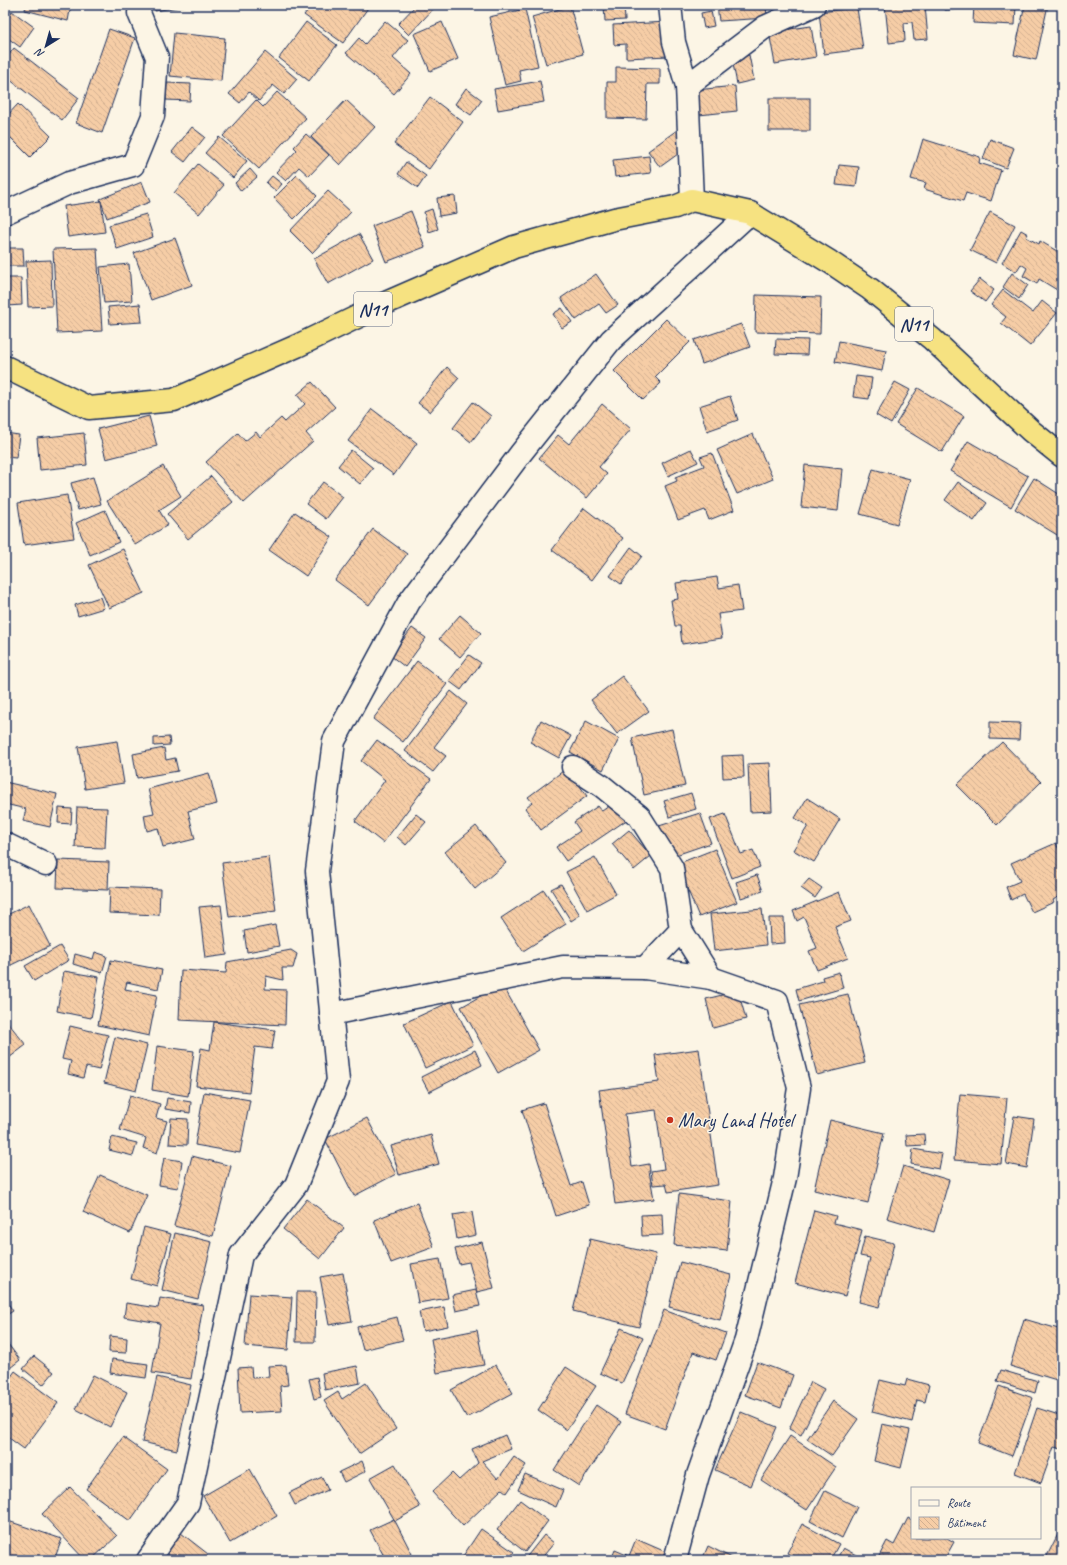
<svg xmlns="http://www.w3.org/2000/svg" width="1067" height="1565" font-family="Caveat,sans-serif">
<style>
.building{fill:url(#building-back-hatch);stroke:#1b2f5e}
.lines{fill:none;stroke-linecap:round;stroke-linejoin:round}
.minor-casing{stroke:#1b2f5e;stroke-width:25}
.tertiary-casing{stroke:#1b2f5e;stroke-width:25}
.trunk-casing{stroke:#1b2f5e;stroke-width:25}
.minor{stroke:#fcf5e5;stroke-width:22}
.tertiary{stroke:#fcf5e5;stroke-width:22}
.trunk{stroke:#f6e281;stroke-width:22}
.poi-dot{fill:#c8321e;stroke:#fcf5e5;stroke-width:1.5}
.labels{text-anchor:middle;stroke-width:3;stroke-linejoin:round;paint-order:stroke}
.shield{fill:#fcf5e5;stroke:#5e6a86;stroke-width:1}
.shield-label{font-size:19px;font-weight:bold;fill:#1b2f5e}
.poi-label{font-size:20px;fill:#1b2f5e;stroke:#fcf5e5;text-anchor:start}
</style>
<defs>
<pattern id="building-back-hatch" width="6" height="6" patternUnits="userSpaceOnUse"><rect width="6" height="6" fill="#f6cda6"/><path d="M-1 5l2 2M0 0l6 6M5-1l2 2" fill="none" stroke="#d2b091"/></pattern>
</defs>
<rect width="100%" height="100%" fill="#fcf5e5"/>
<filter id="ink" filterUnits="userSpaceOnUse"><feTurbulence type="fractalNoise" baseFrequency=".025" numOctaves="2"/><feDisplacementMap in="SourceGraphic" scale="8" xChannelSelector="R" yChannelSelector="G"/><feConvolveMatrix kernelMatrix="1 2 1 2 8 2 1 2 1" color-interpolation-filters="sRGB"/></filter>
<g filter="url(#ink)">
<!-- building -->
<g class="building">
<polygon points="26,5 71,5 68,21 25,10"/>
<polygon points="155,5 188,5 155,11"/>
<polygon points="312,5 370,5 343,43 304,15"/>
<polygon points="416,5 432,5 435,7 409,35 398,24"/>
<polygon points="604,5 624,5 625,20 605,21"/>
<polygon points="717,5 766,5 767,18 719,21"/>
<polygon points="885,5 925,5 928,39 914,40 912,22 904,23 905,41 889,43"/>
<polygon points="944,5 970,5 971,9 945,10"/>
<polygon points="974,5 1016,5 1015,25 973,23"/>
<polygon points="1025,5 1048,5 1036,60 1014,55"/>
<polygon points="570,6 583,54 546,64 532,17"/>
<polygon points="857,8 863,49 824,54 819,12"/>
<polygon points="525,9 538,66 519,70 521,81 505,85 489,17"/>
<polygon points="12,11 34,27 20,47 5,36 5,22"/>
<polygon points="711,11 714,26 704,28 701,13"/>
<polygon points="385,21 408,40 393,58 411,74 394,94 346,53 359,38 365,44"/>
<polygon points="306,22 337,45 309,81 279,58"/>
<polygon points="442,22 458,59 430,71 414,34"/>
<polygon points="667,22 668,56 626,58 626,44 614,45 613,25"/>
<polygon points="811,26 816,57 775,64 769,32"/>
<polygon points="109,29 135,38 102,133 76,123"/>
<polygon points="174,33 225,38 221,81 170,76"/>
<polygon points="14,48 79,98 62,120 5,76 5,60"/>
<polygon points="265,52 297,79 284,94 273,85 259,101 249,92 240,103 229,94"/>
<polygon points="749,55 754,80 737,84 732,59"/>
<polygon points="616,67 660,68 660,84 647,84 646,119 607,118 607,82 616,82"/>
<polygon points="540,81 544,102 498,110 494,89"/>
<polygon points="167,83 191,84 190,101 166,100"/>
<polygon points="735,86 737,111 699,115 696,90"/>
<polygon points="466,88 482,100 471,115 455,104"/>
<polygon points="277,92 306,118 259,169 223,136 256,100 263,107"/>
<polygon points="430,97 463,122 429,169 394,144"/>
<rect x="769" y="98" width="41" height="33"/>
<polygon points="346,100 375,127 340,165 311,137"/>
<polygon points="18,104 51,136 30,157 5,132 5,118"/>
<polygon points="192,127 205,137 185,162 172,152"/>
<polygon points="677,130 689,146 660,167 648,151"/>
<polygon points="306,134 329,155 309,176 299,167 286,181 276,172 297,150 294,147"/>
<polygon points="219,137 247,161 233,178 205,153"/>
<polygon points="923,139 980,157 979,163 1001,170 991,201 966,193 963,201 924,189 926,183 911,179"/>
<polygon points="990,139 1014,148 1006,168 983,159"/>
<polygon points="649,156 651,173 615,177 613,160"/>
<polygon points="406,162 426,176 418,188 398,174"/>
<polygon points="198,164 224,185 199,214 174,193"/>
<polygon points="839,165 859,167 856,187 836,185"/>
<polygon points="250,169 257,177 241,191 235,183"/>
<polygon points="297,175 317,196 294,219 274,198"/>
<polygon points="272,176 282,184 276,191 266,183"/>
<polygon points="142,182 150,202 107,218 100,199"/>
<polygon points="328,191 351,212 312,253 290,231"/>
<polygon points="455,196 457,213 439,216 437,198"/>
<polygon points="101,201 105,232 68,237 64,206"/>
<polygon points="432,209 438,229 429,232 424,212"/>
<polygon points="411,211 425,247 386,262 372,226"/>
<polygon points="990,212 1015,225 996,263 970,250"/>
<polygon points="146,214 153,237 117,249 109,225"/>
<polygon points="1021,230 1028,234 1026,237 1039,244 1040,241 1062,254 1062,293 1039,279 1037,284 1023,276 1027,268 1021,264 1016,272 1002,263"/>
<polygon points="359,234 373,259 328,284 314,259"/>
<polygon points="175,238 192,285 151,300 134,253"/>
<polygon points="5,248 23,248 24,266 5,266"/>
<polygon points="97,248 102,331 57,333 53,249"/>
<polygon points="51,260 52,306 28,307 26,261"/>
<polygon points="129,264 132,301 104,303 100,267"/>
<polygon points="1012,273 1028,285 1019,299 1003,287"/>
<polygon points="596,274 618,305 606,313 599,304 576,320 561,298"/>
<polygon points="6,278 21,278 22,305 7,306"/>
<polygon points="980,279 994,290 985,302 970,291"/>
<polygon points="1003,290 1033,313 1042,301 1057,313 1030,346 1001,323 1006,317 991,305"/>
<polygon points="756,295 821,297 820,334 755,332"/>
<polygon points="140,304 142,322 110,324 108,307"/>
<polygon points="562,308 572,322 562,328 553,314"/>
<polygon points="666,319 690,342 655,377 661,383 643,400 614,371"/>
<polygon points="741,324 750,347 702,364 694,340"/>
<polygon points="776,339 808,340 807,355 775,354"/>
<polygon points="839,341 886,350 882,371 835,362"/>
<polygon points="447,367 459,378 430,412 418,403"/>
<polygon points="856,376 872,378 869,399 853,397"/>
<polygon points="312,382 335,407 306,433 313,441 244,503 206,462 238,433 245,441 256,432 260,437 281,418 285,422 305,404 297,395"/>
<polygon points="895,382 910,390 891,424 876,415"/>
<polygon points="918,388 964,416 942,452 896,424"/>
<polygon points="730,396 738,420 707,431 699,406"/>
<polygon points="473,402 491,416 471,442 453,428"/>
<polygon points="602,404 631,429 599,467 607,474 587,498 539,458 558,435 569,444"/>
<polygon points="372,409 417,443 394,475 348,441"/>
<polygon points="149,416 157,446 106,459 98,429"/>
<polygon points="5,433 19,435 16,458 5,457"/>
<polygon points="84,433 87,465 40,470 37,438"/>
<polygon points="753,434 773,479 737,494 717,450"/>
<polygon points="968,441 1028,476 1011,507 950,471"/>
<polygon points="691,449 698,462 668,476 662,463"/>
<polygon points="351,450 373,468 360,484 338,466"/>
<polygon points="712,453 734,510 709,520 705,510 678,520 665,486 677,481 675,477 704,466 700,457"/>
<polygon points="805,465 842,469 838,511 801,507"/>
<polygon points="163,466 181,496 159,510 168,525 135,545 107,501"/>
<polygon points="873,469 910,479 897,524 860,514"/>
<polygon points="211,476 233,502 188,539 167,514"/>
<polygon points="93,477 101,504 78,510 71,483"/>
<polygon points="1034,478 1062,496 1062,538 1015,509"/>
<polygon points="323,482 343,497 326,519 306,504"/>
<polygon points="958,482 987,503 974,521 945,500"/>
<polygon points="67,495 74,538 24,545 18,503"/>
<polygon points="584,508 623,538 592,580 552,550"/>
<polygon points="105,510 119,542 90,555 76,523"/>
<polygon points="295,512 332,537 306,576 269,550"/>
<polygon points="373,529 407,554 369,605 335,580"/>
<polygon points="631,547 642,556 621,584 610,576"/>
<polygon points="123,549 144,593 109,608 89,565"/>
<polygon points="717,577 719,588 738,585 742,611 718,614 722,638 682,644 680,626 675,626 671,600 678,599 676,583"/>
<polygon points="100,597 104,608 78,616 75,605"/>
<polygon points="460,615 481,633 460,657 439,639"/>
<polygon points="412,628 426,638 405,667 391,656"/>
<polygon points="469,655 481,663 461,690 449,681"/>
<polygon points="417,661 447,684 403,742 373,719"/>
<polygon points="622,676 649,711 617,734 591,700"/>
<polygon points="451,691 467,704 434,747 446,756 433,772 405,751"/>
<polygon points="541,720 571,736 559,758 530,742"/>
<polygon points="586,721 619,739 603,770 570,752"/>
<polygon points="990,722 1020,723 1019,740 990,739"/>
<polygon points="672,729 685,786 644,795 632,738"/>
<polygon points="169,737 170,745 154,746 154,738"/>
<polygon points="377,740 431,779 383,843 355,821 385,780 361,761"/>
<polygon points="117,741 124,783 85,789 78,747"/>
<polygon points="1002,742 1041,782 997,825 957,785"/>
<polygon points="164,748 166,760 175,758 178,771 137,778 133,754"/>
<polygon points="743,755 744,777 723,778 722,756"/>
<polygon points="770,763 772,811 750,812 748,764"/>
<polygon points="567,768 587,796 541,830 525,808 532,802 528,797"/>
<polygon points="209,773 217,804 188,811 195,839 163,847 158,828 147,831 144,815 154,813 148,789"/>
<polygon points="5,782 57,794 50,827 23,821 26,809 5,804"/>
<polygon points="691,793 696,809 669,817 664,801"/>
<polygon points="807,798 840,819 814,862 793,850 808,826 795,818"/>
<polygon points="616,801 628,819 566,861 556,847 580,831 574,822 598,806 602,811"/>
<polygon points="77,807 107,808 105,848 75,847"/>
<polygon points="59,808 72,809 71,824 58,823"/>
<polygon points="700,813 711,843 670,857 659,826"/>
<polygon points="416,814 426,822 406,845 397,837"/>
<polygon points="725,814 741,854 753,850 760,867 732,878 710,819"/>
<polygon points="476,826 506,863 475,889 445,852"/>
<polygon points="629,830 651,856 634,870 612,844"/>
<polygon points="1056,843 1062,856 1062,895 1053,900 1054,902 1032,912 1023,894 1011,900 1006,887 1020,881 1011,863"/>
<polygon points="715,849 737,902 699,917 677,864"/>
<polygon points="269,857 276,911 229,917 222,863"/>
<polygon points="595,857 616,894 587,910 566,872"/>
<polygon points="58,860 109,862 108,890 57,888"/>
<polygon points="757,875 763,891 741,898 736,882"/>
<polygon points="809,879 822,888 815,898 801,888"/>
<polygon points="561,884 580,915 571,921 551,889"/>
<polygon points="110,887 160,889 159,915 109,913"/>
<polygon points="544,890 566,924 523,951 501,918"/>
<polygon points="839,892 851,921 835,927 848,958 817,970 809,951 817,948 804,917 797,921 793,911"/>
<polygon points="29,904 50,946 5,968 5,916"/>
<polygon points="221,905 227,955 205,958 199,907"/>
<polygon points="762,909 766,945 714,951 710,914"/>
<polygon points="769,918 784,918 785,943 770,944"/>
<polygon points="275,925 279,946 247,952 244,931"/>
<polygon points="60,946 69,960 34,981 25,966"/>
<polygon points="291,950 297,954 293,968 282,968 283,980 266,976 265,989 286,990 285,1025 179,1020 181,970 226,973 227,962"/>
<polygon points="95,952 107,956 102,973 73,964 75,954 93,959"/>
<polygon points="111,960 162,970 158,989 127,982 125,989 157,995 149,1036 98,1025"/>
<polygon points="64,971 99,977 91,1018 57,1011"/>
<polygon points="839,972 843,988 799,1001 796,989 823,981 822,977"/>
<polygon points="502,984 539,1050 498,1073 461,1007"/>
<polygon points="738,991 746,1019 713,1028 706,999"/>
<polygon points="848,994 865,1063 817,1075 799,1005"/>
<polygon points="452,1001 473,1045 425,1068 404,1023"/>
<polygon points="5,1019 26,1045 5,1061"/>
<polygon points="214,1022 275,1030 272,1049 255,1047 249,1092 196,1086 201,1048 210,1050"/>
<polygon points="70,1026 108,1035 99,1070 86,1067 83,1078 68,1074 71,1061 62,1059"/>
<polygon points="115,1037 147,1045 136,1091 104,1083"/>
<polygon points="157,1046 194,1051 188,1096 152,1090"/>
<polygon points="699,1049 718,1185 668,1192 666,1184 653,1185 651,1171 664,1169 656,1110 625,1114 632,1167 649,1164 650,1171 649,1171 654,1199 615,1204 599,1090 659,1082 655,1055"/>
<polygon points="475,1050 482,1065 429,1092 421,1077"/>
<polygon points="204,1092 250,1100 240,1153 195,1145"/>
<polygon points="960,1094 1007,1098 1001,1164 954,1160"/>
<polygon points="130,1095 160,1104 156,1118 167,1121 157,1153 143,1148 146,1138 120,1130"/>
<polygon points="167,1098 191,1102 190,1113 165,1109"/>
<polygon points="544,1103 571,1186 582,1182 589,1205 556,1216 522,1110"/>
<polygon points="1014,1116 1034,1119 1027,1168 1006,1164"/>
<polygon points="171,1118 188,1119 187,1145 169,1144"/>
<polygon points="367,1118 396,1174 354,1196 325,1139"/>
<polygon points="830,1120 884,1133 868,1203 814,1190"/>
<polygon points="924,1134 925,1145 907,1146 906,1135"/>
<polygon points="431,1135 439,1164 399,1175 391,1146"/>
<polygon points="112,1137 137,1143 133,1156 109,1150"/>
<polygon points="913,1149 942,1154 939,1169 911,1164"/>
<polygon points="192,1156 231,1166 213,1236 174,1226"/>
<polygon points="164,1158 182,1161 178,1188 159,1185"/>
<polygon points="903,1166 949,1180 934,1232 887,1218"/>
<polygon points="100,1175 147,1195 130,1233 83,1212"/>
<polygon points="679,1194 732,1201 727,1251 674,1245"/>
<polygon points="307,1199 344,1228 320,1259 283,1229"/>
<polygon points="417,1203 434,1247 391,1263 374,1220"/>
<polygon points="814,1210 836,1216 834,1223 862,1230 845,1296 795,1283"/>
<polygon points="472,1212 476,1235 457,1239 453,1215"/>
<polygon points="662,1214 663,1235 642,1236 641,1215"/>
<polygon points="144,1227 171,1234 157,1286 131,1279"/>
<polygon points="175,1233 212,1242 198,1299 162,1290"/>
<polygon points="865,1236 894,1243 879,1307 859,1302 870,1258 860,1256"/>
<polygon points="590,1239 656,1254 639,1327 573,1311"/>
<polygon points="482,1242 494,1288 477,1292 469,1262 459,1264 455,1249"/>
<polygon points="440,1259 448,1298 418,1303 411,1264"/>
<polygon points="680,1262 731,1275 720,1320 669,1307"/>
<polygon points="343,1273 352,1321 329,1325 320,1277"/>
<polygon points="476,1290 480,1306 456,1311 452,1295"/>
<polygon points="297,1292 316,1292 315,1342 296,1342"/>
<polygon points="249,1294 292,1297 288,1350 245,1346"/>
<polygon points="160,1298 203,1305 191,1379 152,1373 160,1323 124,1317 126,1303 158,1308"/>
<polygon points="5,1299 13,1311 5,1316"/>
<polygon points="444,1307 448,1326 423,1331 419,1312"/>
<polygon points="664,1310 726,1333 716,1360 693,1352 665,1429 625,1414"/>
<polygon points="397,1317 403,1340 363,1350 357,1327"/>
<polygon points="1024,1319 1062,1330 1062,1374 1060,1381 1010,1366"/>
<polygon points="621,1328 643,1338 622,1383 600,1373"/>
<polygon points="477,1330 484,1365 437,1373 431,1339"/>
<polygon points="110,1336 127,1338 126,1353 109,1352"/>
<polygon points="5,1340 20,1360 5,1372"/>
<polygon points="34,1356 54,1372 43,1385 23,1369"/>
<polygon points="112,1359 148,1364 146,1378 110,1373"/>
<polygon points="757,1362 793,1375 781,1408 745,1395"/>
<polygon points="286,1365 288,1385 280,1386 282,1411 240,1413 238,1368 251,1367 252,1378 269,1377 268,1366"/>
<polygon points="496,1365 513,1393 467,1418 451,1390"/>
<polygon points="357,1366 360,1383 325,1390 322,1373"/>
<polygon points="566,1367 596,1386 567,1430 538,1410"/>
<polygon points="1001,1370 1038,1381 1035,1393 997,1381"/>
<polygon points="15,1371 58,1403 24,1449 5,1435 5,1385"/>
<polygon points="93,1375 127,1392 110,1427 76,1409"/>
<polygon points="157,1377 191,1385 177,1450 142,1442"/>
<polygon points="317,1377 321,1397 314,1399 309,1379"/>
<polygon points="907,1379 929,1385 925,1402 917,1400 912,1422 872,1412 880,1380 905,1386"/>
<polygon points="811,1382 824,1389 801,1435 789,1429"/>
<polygon points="366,1383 396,1429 359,1454 324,1401 338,1392 342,1399"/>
<polygon points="999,1386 1033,1398 1012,1456 978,1443"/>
<polygon points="833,1401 858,1419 832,1456 807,1439"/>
<polygon points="596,1405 621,1422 579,1486 554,1470"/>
<polygon points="1037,1408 1062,1416 1062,1449 1054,1447 1041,1483 1015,1473"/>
<polygon points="741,1412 777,1427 751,1486 715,1470"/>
<polygon points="882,1424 910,1430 901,1468 874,1461"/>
<polygon points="505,1435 511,1449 482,1461 498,1479 514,1457 526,1465 507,1493 502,1489 463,1526 432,1492 452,1473 459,1480 478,1463 472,1449"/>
<polygon points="790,1436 836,1467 807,1510 761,1480"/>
<polygon points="123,1437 167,1469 130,1521 86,1489"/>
<polygon points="362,1461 366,1471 344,1482 339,1472"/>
<polygon points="395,1464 420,1507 395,1521 370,1478"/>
<polygon points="250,1469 277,1516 230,1543 203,1496"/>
<polygon points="525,1474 563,1490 556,1507 518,1490"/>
<polygon points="322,1477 328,1490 295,1505 289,1493"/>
<polygon points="70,1487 117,1536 91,1560 85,1560 42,1514"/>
<polygon points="825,1491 857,1507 842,1538 810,1521"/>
<polygon points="520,1500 548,1521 525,1552 497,1530"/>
<polygon points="908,1518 912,1520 912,1538 947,1538 954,1542 944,1560 877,1560 887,1541 894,1545"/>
<polygon points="394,1519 412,1554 400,1560 386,1560 370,1530"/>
<polygon points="5,1520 62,1539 54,1560 5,1560"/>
<polygon points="802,1524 839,1544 830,1560 800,1560 787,1553"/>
<polygon points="481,1529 514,1552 509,1560 463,1560 461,1559"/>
<polygon points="1060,1530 1062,1531 1062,1560 1045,1560"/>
<polygon points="181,1533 208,1554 204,1560 175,1560 166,1553"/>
<polygon points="544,1535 554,1543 540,1560 524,1560"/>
<polygon points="636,1539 666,1552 663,1560 611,1560 615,1550 629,1556"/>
<polygon points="708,1546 734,1559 733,1560 702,1560"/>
<polygon points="843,1548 858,1556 856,1560 836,1560"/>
</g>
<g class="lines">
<!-- minor casing -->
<g class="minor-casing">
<g id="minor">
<polyline points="670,5 674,42 687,86 692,200"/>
<polyline points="687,86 765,27 814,5"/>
<polyline points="5,213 69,183 133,165 153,116 157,57 139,13 140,5"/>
<polyline points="573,767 602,786 639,816 672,868 681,930 645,968"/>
<polyline points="5,844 46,864"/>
<polyline points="681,930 711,978"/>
<polyline points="331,1014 563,967 645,968 711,978 777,1001 799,1088 785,1178 746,1340 698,1475 675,1560"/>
</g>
</g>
<!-- tertiary casing -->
<g class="tertiary-casing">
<polyline id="tertiary" points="148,1560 188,1503 241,1255 296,1185 338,1081 317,871 334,741 409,602 521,453 611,340 750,213"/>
</g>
<!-- trunk casing -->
<g class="trunk-casing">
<polyline id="trunk" points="5,367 89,408 174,400 297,346 388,302 514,247 614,219 675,207 692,200 750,213 830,262 870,289 932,339 1031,431 1062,456"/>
</g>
<!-- minor -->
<use href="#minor" class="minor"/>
<!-- tertiary -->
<use href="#tertiary" class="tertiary"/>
<!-- trunk -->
<use href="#trunk" class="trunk"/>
</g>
</g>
<!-- markers -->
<circle class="poi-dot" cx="670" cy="1120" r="4"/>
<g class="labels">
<!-- shield labels -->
<g class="shield">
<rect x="354" y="292" width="38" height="34" rx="3"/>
<rect x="895" y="307" width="38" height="34" rx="3"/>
</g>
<g class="shield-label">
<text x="373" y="316">N11</text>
<text x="914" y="331">N11</text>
</g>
<!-- poi labels -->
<g class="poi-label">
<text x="678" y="1127">Mary Land Hotel</text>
</g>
</g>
<!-- margin -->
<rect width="1067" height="1565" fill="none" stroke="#fcf5e5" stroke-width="20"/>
<rect x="10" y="10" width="1047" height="1545" fill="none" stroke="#1b2f5e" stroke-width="1.5" filter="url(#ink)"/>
<!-- legend -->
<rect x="911" y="1487" width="130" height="52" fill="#fcf5e5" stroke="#a2a6af"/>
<rect x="919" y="1500" width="20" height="6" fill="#fcf5e5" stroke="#a2a6af"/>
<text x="947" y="1507" font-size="12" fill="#1b2f5e">Route</text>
<rect x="919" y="1517" width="20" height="12" fill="url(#building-back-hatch)" stroke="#a2a6af"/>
<text x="947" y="1527" font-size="12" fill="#1b2f5e">Bâtiment</text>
<!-- north arrow -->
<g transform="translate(46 46) rotate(217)" stroke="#fcf5e5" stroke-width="3" paint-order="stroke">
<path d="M0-3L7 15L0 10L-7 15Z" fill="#1b2f5e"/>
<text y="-6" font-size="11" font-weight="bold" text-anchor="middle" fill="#1b2f5e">N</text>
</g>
</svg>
